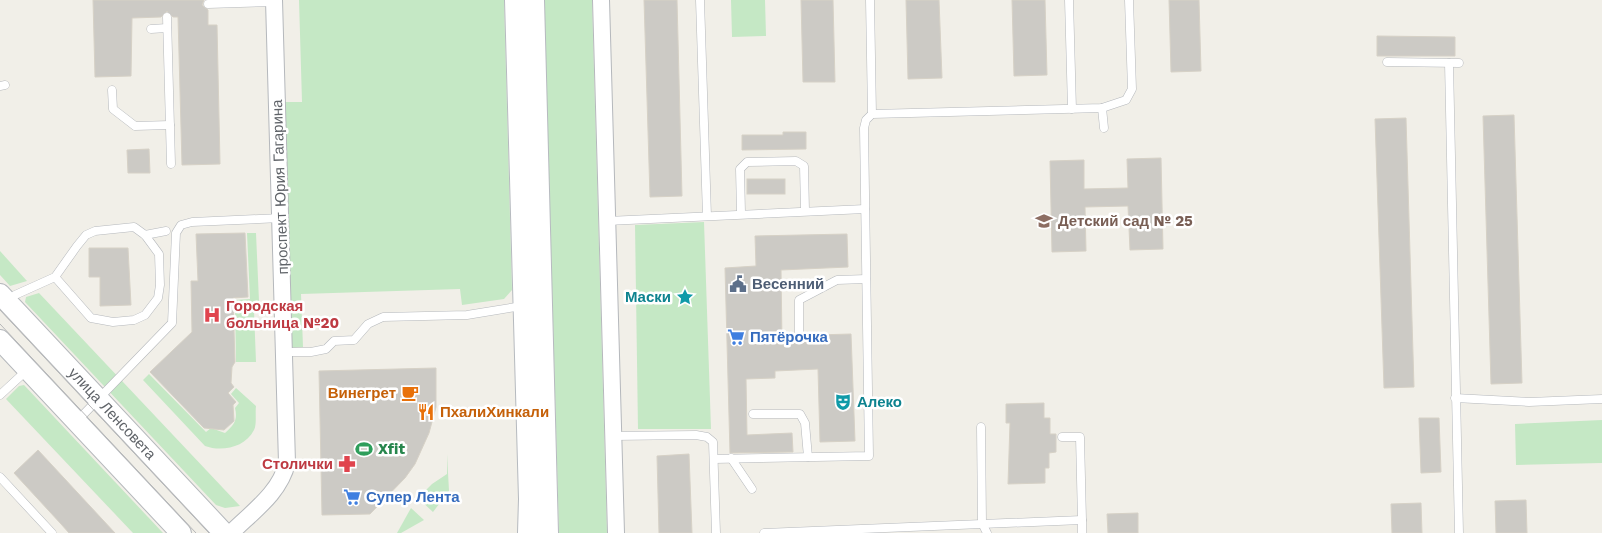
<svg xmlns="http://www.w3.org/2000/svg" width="1602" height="533" font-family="'Work Sans',sans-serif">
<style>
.green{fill:#c5e8c5}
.building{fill:#cccac5;stroke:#d6d1c6}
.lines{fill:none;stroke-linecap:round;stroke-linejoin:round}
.service-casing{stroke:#b5b8bc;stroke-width:9}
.minor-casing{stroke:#b5b8bc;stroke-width:18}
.tertiary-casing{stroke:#b5b8bc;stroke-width:22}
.secondary-casing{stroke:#b6babf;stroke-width:24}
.service{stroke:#fff;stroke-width:8}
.minor{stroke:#fff;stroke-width:16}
.tertiary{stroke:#fff;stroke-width:20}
.secondary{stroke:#fff;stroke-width:22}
.tram{stroke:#b6b7b8;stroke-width:1}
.labels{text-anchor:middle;stroke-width:5;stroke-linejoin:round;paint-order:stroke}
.street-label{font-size:15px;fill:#5f6368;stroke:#fff}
.education-label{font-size:15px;font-weight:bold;fill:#785e54;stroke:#fff;text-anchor:start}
.service-label{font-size:15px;font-weight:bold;fill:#4e5e75;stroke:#fff;text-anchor:start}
.culture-label{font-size:15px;font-weight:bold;fill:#0d838f;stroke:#fff;text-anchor:end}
.health-label{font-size:15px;font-weight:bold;fill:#be3a42;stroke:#fff;text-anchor:start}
.shop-label{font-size:15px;font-weight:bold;fill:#366cbe;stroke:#fff;text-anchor:start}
.food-label{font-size:15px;font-weight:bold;fill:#c56008;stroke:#fff;text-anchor:end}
.leisure-label{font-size:15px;font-weight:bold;fill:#27864d;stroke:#fff;text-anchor:start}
</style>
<rect width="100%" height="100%" fill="#f1efe8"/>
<!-- green -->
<g class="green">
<polygon points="299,0 504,0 512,290 504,299 462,305 460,289 301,294 303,347 290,348 284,102 302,102"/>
<polygon points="544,0 592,0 607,533 559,533"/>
<polygon points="731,0 765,0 766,36 732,37"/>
<polygon points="704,222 711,429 638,429 635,225"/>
<polygon points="247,233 256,233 259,301 254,311 256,362 236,362 235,300 250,299"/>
<polygon points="0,251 27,281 10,286 0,275"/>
<polygon points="39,293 240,506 225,508 216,505 25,302 26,297"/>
<path d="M 149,374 L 206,432 L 211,428 L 225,433 C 234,425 238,420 235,408 L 239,403 L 231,394 L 236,388 L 256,406 C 255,413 257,424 254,430 C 245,448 221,452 205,446 L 143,380 Z"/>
<polygon points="24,385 163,533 133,533 6,399 19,386"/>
<polygon points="1602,420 1602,463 1516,465 1515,424"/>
<polygon points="447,454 449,491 433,512 418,498 432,484 447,474"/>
<polygon points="411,508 424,520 401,533 397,533"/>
</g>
<!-- building -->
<g class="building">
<polygon points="93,0 204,0 202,5 208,10 208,25 217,25 220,164 182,165 178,17 173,17 167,11 161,17 132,18 131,76 95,77"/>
<polygon points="644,0 677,0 682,196 650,197"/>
<polygon points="801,0 833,0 835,82 803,82"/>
<polygon points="906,0 939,0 942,78 908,79"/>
<polygon points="1012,0 1045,0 1047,75 1014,76"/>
<polygon points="1169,0 1199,0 1201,71 1171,72"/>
<polygon points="1377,36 1455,37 1455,56 1377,56"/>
<polygon points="1514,115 1522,383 1491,384 1483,116"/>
<polygon points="1406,118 1414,387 1384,388 1375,119"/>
<polygon points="783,132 806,132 806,149 742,150 742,135 783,135"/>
<polygon points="149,149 150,173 128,173 127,150"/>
<polygon points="1161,158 1163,249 1130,250 1128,206 1085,207 1086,251 1052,252 1050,161 1084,160 1084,189 1128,188 1127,159"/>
<rect x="747" y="179" width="38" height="15"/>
<polygon points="245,233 248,297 233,298 235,362 232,367 231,383 234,387 228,393 236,402 233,405 234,421 224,430 204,428 150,372 192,332 191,281 198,281 196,234"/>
<polygon points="847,234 848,267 781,270 782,343 818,341 817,335 851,334 855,441 820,442 818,369 775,371 775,378 746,379 747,435 792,433 793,452 730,453 725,268 756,266 755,236"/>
<polygon points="89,248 128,248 131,305 100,306 100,277 89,277"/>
<polygon points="436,368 436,407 429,433 415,464 405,478 370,514 322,515 319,371"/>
<polygon points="1044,403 1044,418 1050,418 1050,434 1056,434 1056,452 1049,453 1049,468 1045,468 1045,483 1008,484 1010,423 1006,423 1006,404"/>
<polygon points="1419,418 1439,418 1441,472 1421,473"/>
<polygon points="38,450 115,533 69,533 61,524 14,473"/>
<polygon points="689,454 692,533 659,533 657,456"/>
<polygon points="1526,500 1527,533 1496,533 1495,501"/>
<polygon points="1421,503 1422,533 1392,533 1391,504"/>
<polygon points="1138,513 1138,533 1108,533 1107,514"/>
</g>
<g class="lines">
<!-- service casing -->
<g class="service-casing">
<g id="service">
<polyline points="700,0 707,216"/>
<polyline points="870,0 872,114"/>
<polyline points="1069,0 1072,109"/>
<polyline points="208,4 274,2"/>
<polyline points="167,17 171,164"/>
<polyline points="151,29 167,28"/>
<polyline points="1387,62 1459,63"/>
<polyline points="1449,63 1459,533"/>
<polyline points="0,86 5,85"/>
<polyline points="112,90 113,109 135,126 170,125"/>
<polyline points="1102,108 1104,128"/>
<polyline points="741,213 740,169 747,162 796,161 804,166 805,211"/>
<polyline points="607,221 865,209"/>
<polyline points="145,235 166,231"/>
<polyline points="7,302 15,295 55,277 77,246 86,235 95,231 134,227 145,235 159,254 160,285 158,298 145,315 134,320 113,322 91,318 55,277"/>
<polyline points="799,332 799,300 837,280 866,279"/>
<polyline points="284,352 311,352 326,349 334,341 354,340 368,324 383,317 467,315 522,306"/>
<polyline points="0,395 26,371"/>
<polyline points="1455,398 1529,402 1602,399"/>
<polyline points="753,414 800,414 805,423 808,457"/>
<polyline points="78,420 172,323 176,233 181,225 192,222 281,218"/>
<polyline points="981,427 982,523 987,533"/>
<polyline points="613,436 696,435 707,437 713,442 716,533"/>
<polyline points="1062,437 1080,437 1082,520"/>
<polyline points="731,458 752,489"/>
<polyline points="714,459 869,456 864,128 866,120 872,114 1102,108 1126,100 1132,89 1129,0"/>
<polyline points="0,477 52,533"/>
<polyline points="764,533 1082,520 1082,533"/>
</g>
</g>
<!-- minor casing -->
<g class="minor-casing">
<g id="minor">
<polyline points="601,0 616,533"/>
<path d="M 231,533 C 252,512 280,493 287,463 L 274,0"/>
</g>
</g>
<!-- tertiary casing -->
<g class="tertiary-casing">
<g id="tertiary">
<path id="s1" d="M 0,294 L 224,533"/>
<polyline points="0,340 181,533"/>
</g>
</g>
<!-- secondary casing -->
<g class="secondary-casing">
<g id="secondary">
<polyline points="516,0 530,499 529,533"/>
<polyline points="533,0 547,533"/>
</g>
</g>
<!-- service -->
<use href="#service" class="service"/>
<!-- minor -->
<use href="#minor" class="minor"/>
<!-- tertiary -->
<use href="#tertiary" class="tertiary"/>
<!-- secondary -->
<use href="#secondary" class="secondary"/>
<!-- tram -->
<g class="tram">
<polyline points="0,310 209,533"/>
<polyline points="0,324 196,533"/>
</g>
</g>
<!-- icons -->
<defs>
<g id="school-bare" transform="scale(1.35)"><path d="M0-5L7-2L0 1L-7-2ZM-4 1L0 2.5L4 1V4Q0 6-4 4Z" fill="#8d6e63" stroke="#fff" stroke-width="2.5" paint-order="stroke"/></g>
<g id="civic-bare" transform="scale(1.35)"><path d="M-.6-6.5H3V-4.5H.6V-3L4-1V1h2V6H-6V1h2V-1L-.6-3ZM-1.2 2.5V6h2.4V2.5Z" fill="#5c6f8a" stroke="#fff" stroke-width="2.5" paint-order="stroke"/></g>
<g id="sight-bare" transform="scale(1.35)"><path d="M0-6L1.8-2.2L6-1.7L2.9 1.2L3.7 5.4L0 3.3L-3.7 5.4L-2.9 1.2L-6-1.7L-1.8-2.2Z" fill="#0f9aa8" stroke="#fff" stroke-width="2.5" paint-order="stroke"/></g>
<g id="hospital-bare" transform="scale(1.35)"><path d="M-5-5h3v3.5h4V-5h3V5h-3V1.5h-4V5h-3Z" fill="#e0444e" stroke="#fff" stroke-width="2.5" paint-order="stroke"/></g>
<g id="supermarket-bare" transform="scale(1.35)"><path d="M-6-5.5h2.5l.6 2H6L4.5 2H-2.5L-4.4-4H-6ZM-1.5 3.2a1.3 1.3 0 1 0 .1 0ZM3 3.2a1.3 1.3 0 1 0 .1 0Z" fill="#3f7fe0" stroke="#fff" stroke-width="2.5" paint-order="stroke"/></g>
<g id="cafe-bare" transform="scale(1.35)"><path d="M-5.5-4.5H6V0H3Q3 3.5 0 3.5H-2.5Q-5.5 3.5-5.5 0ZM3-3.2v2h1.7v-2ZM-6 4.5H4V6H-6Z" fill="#e8710a" stroke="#fff" stroke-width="2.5" paint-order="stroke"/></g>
<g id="theatre-bare" transform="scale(1.35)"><path d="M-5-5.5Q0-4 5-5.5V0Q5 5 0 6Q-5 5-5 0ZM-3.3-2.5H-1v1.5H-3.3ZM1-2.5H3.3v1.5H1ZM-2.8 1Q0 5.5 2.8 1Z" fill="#0f9aa8" stroke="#fff" stroke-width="2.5" paint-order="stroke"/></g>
<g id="restaurant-bare" transform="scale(1.35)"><path d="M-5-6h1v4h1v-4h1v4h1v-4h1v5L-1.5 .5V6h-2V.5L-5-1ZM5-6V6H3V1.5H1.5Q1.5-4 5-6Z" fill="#e8710a" stroke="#fff" stroke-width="2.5" paint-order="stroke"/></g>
<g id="stadium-bare" transform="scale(1.35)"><path d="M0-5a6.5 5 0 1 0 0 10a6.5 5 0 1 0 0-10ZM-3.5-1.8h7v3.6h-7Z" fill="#2e9e5b" stroke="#fff" stroke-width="2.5" paint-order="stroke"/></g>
<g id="pharmacy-bare" transform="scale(1.35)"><path d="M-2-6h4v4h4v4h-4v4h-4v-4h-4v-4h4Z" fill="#e0444e" stroke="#fff" stroke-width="2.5" paint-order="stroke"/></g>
</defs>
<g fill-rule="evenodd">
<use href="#school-bare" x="1044" y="221"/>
<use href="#civic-bare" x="738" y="284"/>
<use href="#sight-bare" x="685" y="297"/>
<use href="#hospital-bare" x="212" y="315"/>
<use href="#supermarket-bare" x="736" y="337"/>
<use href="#cafe-bare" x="410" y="393"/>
<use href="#theatre-bare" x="843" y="402"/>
<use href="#restaurant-bare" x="426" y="412"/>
<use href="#stadium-bare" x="364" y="449"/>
<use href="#pharmacy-bare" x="347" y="464"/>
<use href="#supermarket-bare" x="352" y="497"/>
</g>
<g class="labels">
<!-- street labels -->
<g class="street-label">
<text transform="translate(280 187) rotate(-92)" y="5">проспект Юрия Гагарина</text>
<text dy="5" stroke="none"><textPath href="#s1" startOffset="164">улица Ленсовета</textPath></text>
</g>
<!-- education labels -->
<g class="education-label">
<text x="1058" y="226">Детский сад № 25</text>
</g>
<!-- service labels -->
<g class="service-label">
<text x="752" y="289">Весенний</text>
</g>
<!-- culture labels -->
<g class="culture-label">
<text x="671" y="302">Маски</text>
<text x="857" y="407" text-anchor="start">Алеко</text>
</g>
<!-- health labels -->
<g class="health-label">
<text x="226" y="311">Городская<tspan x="226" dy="17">больница №20</tspan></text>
<text x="333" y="469" text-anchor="end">Столички</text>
</g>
<!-- shop labels -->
<g class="shop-label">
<text x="750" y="342">Пятёрочка</text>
<text x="366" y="502">Супер Лента</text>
</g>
<!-- food labels -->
<g class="food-label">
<text x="396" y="398">Винегрет</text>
<text x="440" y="417" text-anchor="start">ПхалиХинкали</text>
</g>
<!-- leisure labels -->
<g class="leisure-label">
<text x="378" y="454">Xfit</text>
</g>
</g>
</svg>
